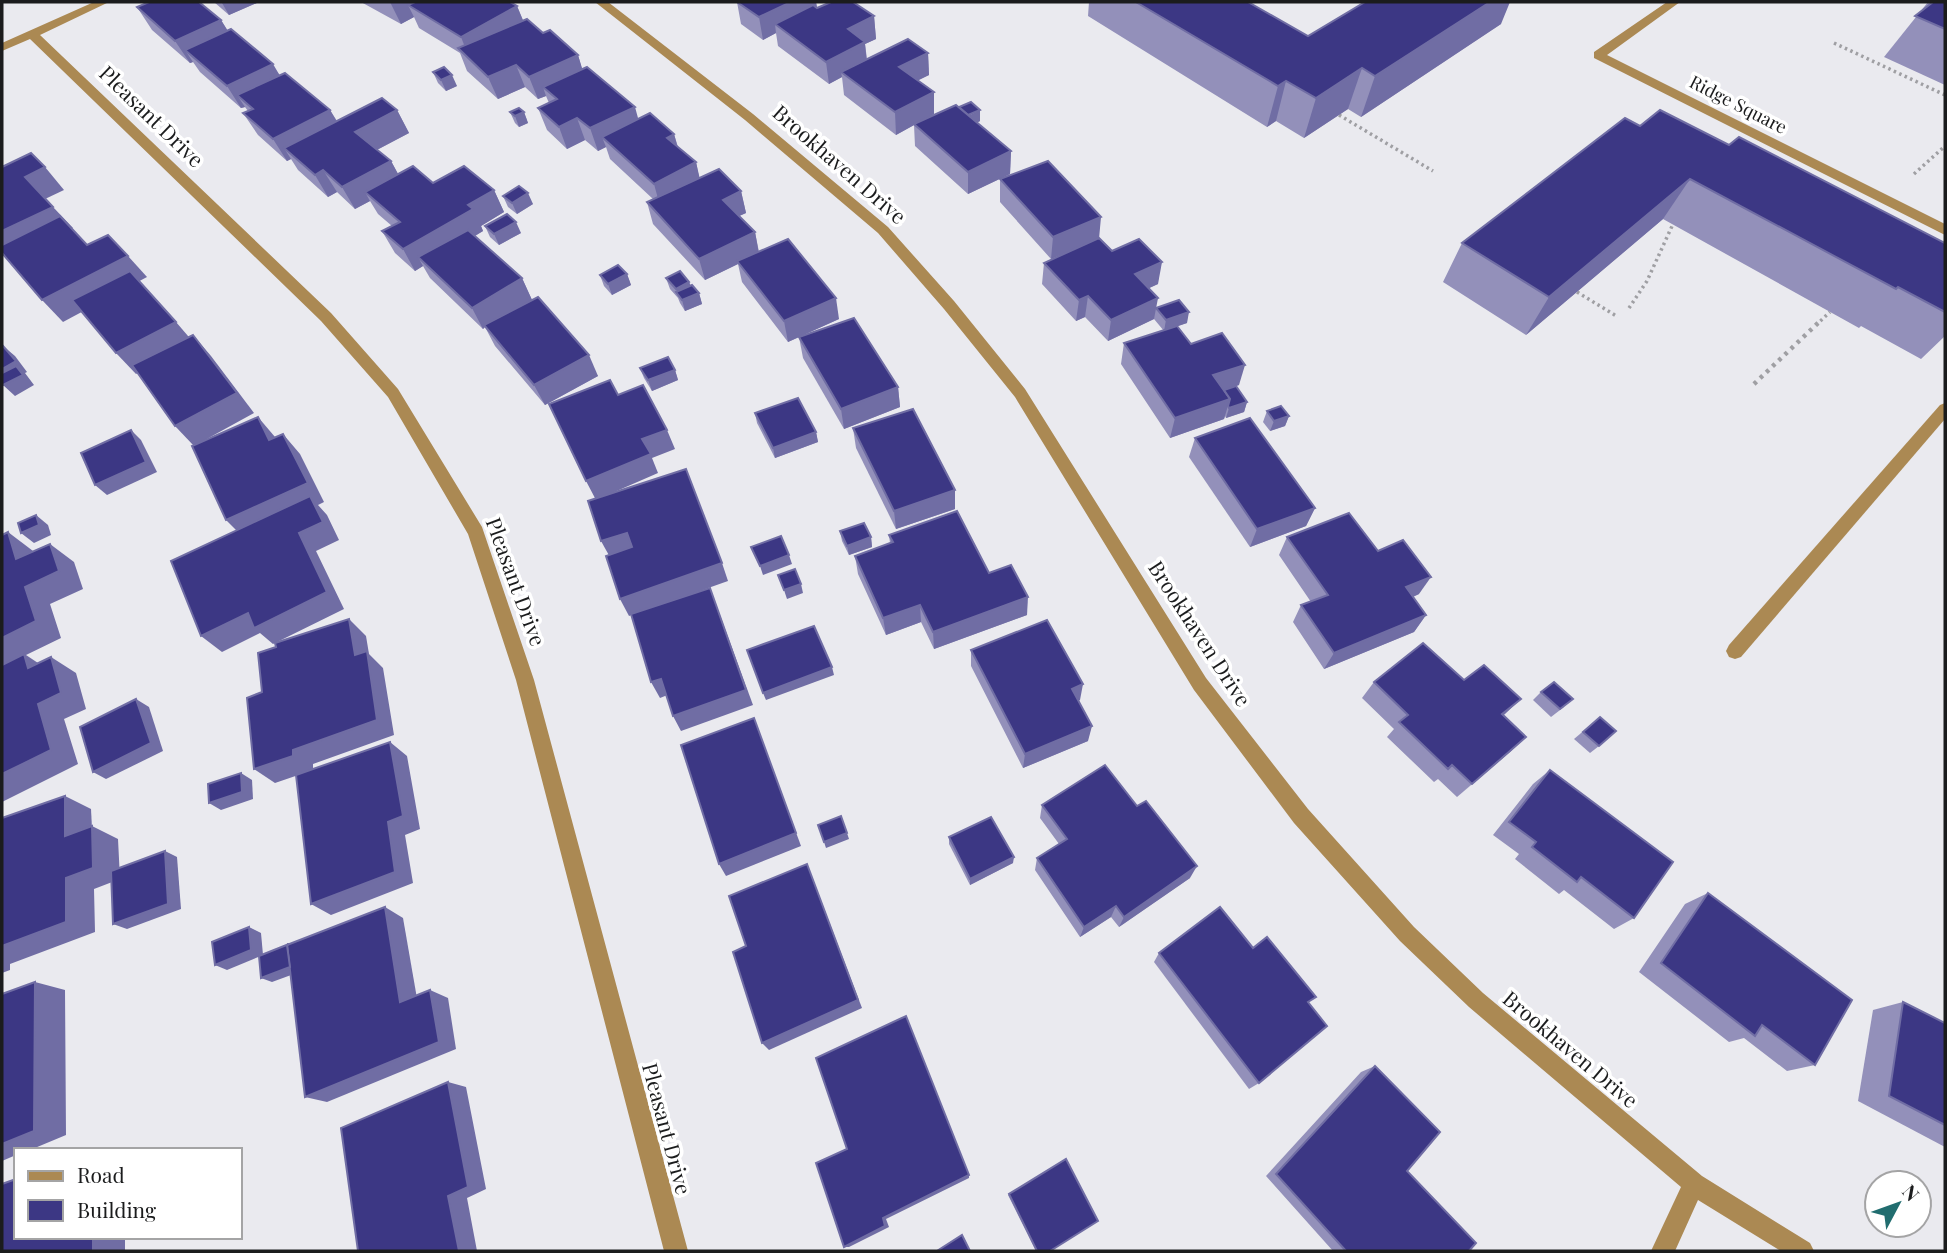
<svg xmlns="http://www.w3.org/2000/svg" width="1947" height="1253" font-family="'Playfair Display',serif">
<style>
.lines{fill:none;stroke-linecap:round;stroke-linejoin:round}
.path-far1{stroke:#9f9fa3;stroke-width:3.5;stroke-dasharray:2.5 3.5;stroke-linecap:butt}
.path{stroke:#9f9fa3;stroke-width:4.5;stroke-dasharray:3.5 5;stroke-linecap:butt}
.minor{fill:#ab8953;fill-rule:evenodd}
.wall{fill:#9390ba}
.shaded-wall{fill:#706da4}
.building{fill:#3c3784;stroke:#706da4;stroke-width:2}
.labels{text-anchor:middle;stroke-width:7;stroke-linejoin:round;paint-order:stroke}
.far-street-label{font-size:18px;fill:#1b1c1d;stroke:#fff}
.street-label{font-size:21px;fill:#1b1c1d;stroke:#fff}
</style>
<rect width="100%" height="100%" fill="#eaeaef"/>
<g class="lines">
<!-- path-far1 -->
<g class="path-far1">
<polyline points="1834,43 1945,95"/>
<polyline points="1339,115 1433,171"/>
<polyline points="1914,174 1945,146"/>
<polyline points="1577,292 1618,317"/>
<polyline points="1629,308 1647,281 1673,224"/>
<polyline points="1816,325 1830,312"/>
</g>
<!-- path -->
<polyline class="path" points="1754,384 1818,323"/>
<!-- minor -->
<g class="minor">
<polygon points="94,2 109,2 40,35 331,313 398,389 482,527 534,680 688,1251 664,1251 516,680 468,534 388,397 321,321 30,39 2,51 2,43"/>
<polygon points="595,2 608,2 753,114 888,227 954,301 1025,389 1206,678 1308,809 1414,927 1483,993 1702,1176 1810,1243 1814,1251 1781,1251 1698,1200 1675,1251 1651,1251 1681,1187 1469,1007 1400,941 1294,823 1194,690 1015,397 944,309 878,233 745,120"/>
<polygon points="1667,2 1680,2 1607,55 1945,224 1945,235 1594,58 1594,52"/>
<polygon points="1945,403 1945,419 1741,657 1735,659 1729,657 1726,651 1729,645 1940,405"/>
</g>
</g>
<!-- wall -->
<g class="wall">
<polygon points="214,2 259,2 229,15"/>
<polygon points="361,2 485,2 517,6 523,20 578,55 582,69 638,119 674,134 678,147 696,162 699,177 741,191 746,213 739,216 755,232 759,252 839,319 788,342 742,282 738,264 705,280 653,224 647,202 653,199 610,159 606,147 598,151 585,140 567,149 547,130 538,108 549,103 546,96 538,99 525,87 498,99 467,71 460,53 419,28 414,17 401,24"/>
<polygon points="737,2 816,2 817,8 874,16 876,39 865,44 867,59 928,53 929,75 918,80 934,114 922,121 980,121 977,123 1011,151 1010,174 968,194 915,146 914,125 896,135 844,95 842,77 829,84 778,46 776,33 763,40 741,24"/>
<polygon points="1089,2 1248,2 1308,36 1501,24 1361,117 1348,109 1304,138 1276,121 1267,127 1088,16"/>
<polygon points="1928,2 1945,2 1945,85 1884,57"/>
<polygon points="137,7 221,20 228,31 280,75 330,110 337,121 397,110 409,133 377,150 391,161 398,174 433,183 494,190 504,212 481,226 483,231 475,236 522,278 532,300 598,376 545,405 495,346 485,327 483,329 430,278 423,266 415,271 395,253 382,231 392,226 378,214 370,201 355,209 337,192 328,197 298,170 291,159 287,161 258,135 243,113 248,111 245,107 241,108 200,72 193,62 190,63 152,30"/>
<polygon points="433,72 457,86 446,91 438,83"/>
<polygon points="510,112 524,112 528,123 519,127 515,123"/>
<polygon points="1640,126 1729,145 1945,243 1945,336 1921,359 1861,326 1859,328 1663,219 1526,335 1443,282 1462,243"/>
<polygon points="1000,179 1099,239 1112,251 1158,284 1149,288 1156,308 1187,323 1171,328 1239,385 1236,386 1247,402 1244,412 1226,418 1225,416 1224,419 1170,438 1121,364 1124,343 1164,331 1154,319 1108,341 1085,317 1076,321 1042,284 1044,263 1088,243 1051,259 1000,202"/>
<polygon points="503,196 533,204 517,214 508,207"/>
<polygon points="485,226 521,233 499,245 490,237"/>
<polygon points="627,274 631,285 612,295 604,286 600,275"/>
<polygon points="666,278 689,282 691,286 699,293 702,304 685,311 680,303 678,298 670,289"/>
<polygon points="799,337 898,387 900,407 844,429 803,358"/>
<polygon points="640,368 675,370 678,380 652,391 644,378"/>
<polygon points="1267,411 1289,416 1285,426 1270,431 1263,422"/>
<polygon points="755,413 816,432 818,442 775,458 757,423"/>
<polygon points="853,428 955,490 955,509 896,529 856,448"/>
<polygon points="1195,438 1315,508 1306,526 1250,547 1189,457"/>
<polygon points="840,531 871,537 872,547 849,555 842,541"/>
<polygon points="889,535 989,573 1027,615 934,649 921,622 886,635 858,574 855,556 890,543"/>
<polygon points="1287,537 1378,551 1419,594 1413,597 1426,615 1414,632 1324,669 1293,622 1301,605 1311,602 1279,555"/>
<polygon points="971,650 1080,700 1078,701 1088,741 1023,768 971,666"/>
<polygon points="1374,682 1503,716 1526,737 1457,797 1438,779 1434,782 1387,737 1394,729 1362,698"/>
<polygon points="1541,692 1564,707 1551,717 1533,700"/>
<polygon points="1600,717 1599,746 1590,753 1574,739"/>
<polygon points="1550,770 1634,918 1614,929 1564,890 1559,894 1515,859 1519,854 1493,835 1533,784"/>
<polygon points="1042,805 1190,878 1119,927 1111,917 1080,937 1035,870 1037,858 1059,844 1040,818"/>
<polygon points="949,837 1013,863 970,885 949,844"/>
<polygon points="1708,893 1815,1065 1787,1071 1744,1038 1729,1042 1639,972 1685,904"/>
<polygon points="1253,948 1308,1002 1259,1083 1249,1089 1154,962 1159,953"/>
<polygon points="1903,1002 1945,1023 1945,1147 1858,1101 1873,1010"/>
<polygon points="1375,1066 1407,1171 1469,1251 1333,1251 1266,1176 1361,1072"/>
<polygon points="1009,1194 1050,1251 1036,1251 1008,1195"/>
</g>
<!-- shaded-wall -->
<g class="shaded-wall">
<polygon points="226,2 259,2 229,15 222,3"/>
<polygon points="390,2 440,2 408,5 414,17 401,24"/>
<polygon points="791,2 816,2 818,13 775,24 776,33 763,40 759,17"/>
<polygon points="1490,2 1510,2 1501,24 1361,117 1375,76"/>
<polygon points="517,6 526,28 470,60 461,37"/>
<polygon points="874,16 876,39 865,44 867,64 841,72 842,77 829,84 826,62 848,29"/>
<polygon points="221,20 235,43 185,50 193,62 190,63 175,41"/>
<polygon points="928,53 929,75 901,89 899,67"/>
<polygon points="578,55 585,78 543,87 546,96 538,99 529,77"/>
<polygon points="273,64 286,86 237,95 245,107 241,108 227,86"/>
<polygon points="516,65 525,87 498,99 488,77"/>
<polygon points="1362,68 1348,109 1304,138 1316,98"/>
<polygon points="452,75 457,86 446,91 441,80"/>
<polygon points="1286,81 1276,121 1267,127 1278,86"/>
<polygon points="934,92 934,114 896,135 895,112"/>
<polygon points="635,107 641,129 602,137 606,147 598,151 590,128"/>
<polygon points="330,110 343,132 284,148 291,159 287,161 273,139"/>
<polygon points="397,110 409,133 367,155 355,132"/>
<polygon points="980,110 980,121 964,129 964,118"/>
<polygon points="524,112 528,123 519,127 515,116"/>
<polygon points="577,118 585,140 567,149 559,127"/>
<polygon points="674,134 680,156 667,138"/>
<polygon points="1011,151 1010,174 968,194 968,172"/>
<polygon points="391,161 403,183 365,192 370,201 355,209 342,187"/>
<polygon points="696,162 701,184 660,206 654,184"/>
<polygon points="45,167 64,190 45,199 25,177"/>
<polygon points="323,170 337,192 328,197 315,175"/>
<polygon points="1690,179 1663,219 1526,335 1549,297"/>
<polygon points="494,190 504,212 481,226 483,231 426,265 418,257 423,266 415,271 403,249 468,205"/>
<polygon points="741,191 746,213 728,221 723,200"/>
<polygon points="528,193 533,204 517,214 512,203"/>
<polygon points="53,207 73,228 11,259 2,249 2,231"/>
<polygon points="1101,217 1099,239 1051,259 1053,237"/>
<polygon points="516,222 521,233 499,245 494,234"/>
<polygon points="755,232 759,254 737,261 738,264 705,280 699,259"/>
<polygon points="128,256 147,277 63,322 42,300"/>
<polygon points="1162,262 1158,284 1132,296 1135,274"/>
<polygon points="627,274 631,285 612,295 608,284"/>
<polygon points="522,278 532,300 484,325 485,327 483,329 472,308"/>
<polygon points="689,282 693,292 678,294 676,289"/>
<polygon points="699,293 702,304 685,311 682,300"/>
<polygon points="1088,296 1085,317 1076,321 1079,300"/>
<polygon points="836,298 839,319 788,342 784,321"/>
<polygon points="1158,298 1154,319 1108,341 1111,320"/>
<polygon points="1189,312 1187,323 1164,331 1166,320"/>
<polygon points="176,322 194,343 136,374 116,353"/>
<polygon points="193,335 211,356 254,413 194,446 175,426"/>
<polygon points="3,346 15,356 27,372 25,373 34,385 15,396 3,385 23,375 2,385"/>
<polygon points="589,355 598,376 545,405 534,385"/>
<polygon points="1245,365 1239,385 1207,396 1213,375"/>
<polygon points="675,370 678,380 652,391 648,380"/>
<polygon points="898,387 900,407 844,429 841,409"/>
<polygon points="1230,399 1224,419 1170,438 1175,418"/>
<polygon points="1247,402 1244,412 1226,418 1229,408"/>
<polygon points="1289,416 1285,426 1270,431 1274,421"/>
<polygon points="258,417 275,437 286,460 269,440"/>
<polygon points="131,430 141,440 157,472 107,495 95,485"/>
<polygon points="667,430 675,449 652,458 658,473 596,500 586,481 642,439"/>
<polygon points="816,432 818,442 775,458 773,448"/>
<polygon points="283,434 300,454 324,502 318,505 327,515 339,540 316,551 344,609 273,644 260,633 222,652 201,636 299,533 245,539 226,520"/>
<polygon points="955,490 955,509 896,529 894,511"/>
<polygon points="1315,508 1306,526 1250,547 1257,529"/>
<polygon points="36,515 48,525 51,535 34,543 21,533"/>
<polygon points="8,532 33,551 41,577 16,559"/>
<polygon points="627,533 636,551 611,559 601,541"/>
<polygon points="871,537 872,547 849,555 847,546"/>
<polygon points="50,544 74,562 83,589 50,604 61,638 26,655 50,671 28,668 2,667 2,638 25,587"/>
<polygon points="789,555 792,564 763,575 760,566"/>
<polygon points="722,563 728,581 629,616 620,599"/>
<polygon points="1431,577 1419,594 1394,605 1406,587"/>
<polygon points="801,584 803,593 787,599 784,590"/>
<polygon points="710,588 753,705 681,731 673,716"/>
<polygon points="1028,597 1027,615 934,649 933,632"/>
<polygon points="920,605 921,622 886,635 883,618"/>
<polygon points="1426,615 1414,632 1324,669 1334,653"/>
<polygon points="349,619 366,636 369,654 383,668 394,735 313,764 313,770 275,783 254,769 293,750 355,655"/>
<polygon points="51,657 76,673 86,709 64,719 78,764 2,802 2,774 38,704"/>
<polygon points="832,667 834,675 766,700 763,693"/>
<polygon points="661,679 670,694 660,698 651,682"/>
<polygon points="1083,684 1080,700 1069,704 1072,689"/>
<polygon points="136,699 149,707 163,751 106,779 93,772"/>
<polygon points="1521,699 1505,714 1487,729 1502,714"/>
<polygon points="754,718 801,846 726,876 719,864"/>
<polygon points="1092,726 1088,741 1023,768 1025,754"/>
<polygon points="1526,737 1510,752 1457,797 1472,784"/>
<polygon points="390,742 407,756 420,829 405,835 413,883 331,915 311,904 388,822"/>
<polygon points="241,773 252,780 253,799 221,810 209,803"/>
<polygon points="65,796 91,809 93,848 65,836"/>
<polygon points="92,826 118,839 120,879 94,889 95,932 10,964 10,970 2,973 2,946 66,878"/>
<polygon points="847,833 849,839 826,848 824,842"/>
<polygon points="165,851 177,857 181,909 127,929 113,924"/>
<polygon points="1014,857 1013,863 970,885 970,879"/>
<polygon points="807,864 862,1008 769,1050 762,1043"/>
<polygon points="1197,866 1190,878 1119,927 1124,917"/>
<polygon points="1116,906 1111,917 1080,937 1084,927"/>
<polygon points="385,907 403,918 419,1010 400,1002"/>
<polygon points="249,927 261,933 263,955 227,970 215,965"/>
<polygon points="291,966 302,971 272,982 261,978"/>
<polygon points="35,982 65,990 66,1135 30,1150 16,1150 16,1155 2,1161 2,1144"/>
<polygon points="430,990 448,998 456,1049 327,1102 305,1097"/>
<polygon points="448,1082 466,1087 486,1189 467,1198 477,1251 459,1251 448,1196"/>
<polygon points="92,1148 109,1150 92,1150"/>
<polygon points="969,1175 969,1178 886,1219 889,1227 849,1247 844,1247 883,1218"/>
<rect x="93" y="1237" width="32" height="14"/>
</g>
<!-- building -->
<g class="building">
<polygon points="149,2 199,2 221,20 175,41 137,7"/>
<polygon points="415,2 510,2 517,6 461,37 408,5"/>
<polygon points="737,2 791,2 759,17"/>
<polygon points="831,2 853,2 874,16 848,29 865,42 826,62 775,24 813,5 817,8"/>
<polygon points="1136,2 1248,2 1308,36 1365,2 1490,2 1375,76 1362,68 1316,98 1286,81 1278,86"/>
<polygon points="1933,2 1945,2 1945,29 1915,16"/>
<polygon points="527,19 543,33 550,30 578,55 529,77 516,65 488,77 458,48"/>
<polygon points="231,29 273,64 227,86 185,50"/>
<polygon points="908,39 928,53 899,67 934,92 895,112 841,72"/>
<polygon points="444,67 452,75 441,80 433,72"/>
<polygon points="587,67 635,107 590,128 577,118 559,127 538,108 557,99 543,87"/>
<polygon points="285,73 330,110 273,139 243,113 253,109 237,95"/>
<polygon points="382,98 397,110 355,132 391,161 342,187 323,170 315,175 284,148"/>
<polygon points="971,102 980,110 968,115 959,107"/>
<polygon points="956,105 1011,151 968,172 914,124"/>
<polygon points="519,108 524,112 515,116 510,112"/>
<polygon points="1660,110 1729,145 1739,137 1945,243 1945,312 1898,287 1896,289 1690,179 1549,297 1462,243 1625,118 1640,126"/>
<polygon points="650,113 674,134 667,138 696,162 654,184 602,137"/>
<polygon points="31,153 45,167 25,177 53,207 2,231 2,167"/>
<polygon points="1048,161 1101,217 1053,237 1000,179"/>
<polygon points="413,166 433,183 464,166 494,190 468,205 473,209 403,249 382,231 400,222 365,192"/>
<polygon points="719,169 741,191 723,200 755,232 699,259 647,202"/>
<polygon points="519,186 528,193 512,203 503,196"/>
<polygon points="507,214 516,222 494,234 485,226"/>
<polygon points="60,216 87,245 108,235 128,256 42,300 2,253 2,245"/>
<polygon points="468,230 522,278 472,308 418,257"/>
<polygon points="1099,238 1112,251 1139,239 1162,262 1135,274 1158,298 1111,320 1088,296 1079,300 1044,263"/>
<polygon points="788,239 836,298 784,321 737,261"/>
<polygon points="618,265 627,274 608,284 600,275"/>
<polygon points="130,271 176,322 116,353 72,300"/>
<polygon points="680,271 689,282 676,289 666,278"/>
<polygon points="692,285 699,293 682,300 676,292"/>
<polygon points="538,297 589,355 534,385 484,325"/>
<polygon points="1179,300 1189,312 1166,320 1156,308"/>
<polygon points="854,318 898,387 841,409 799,337"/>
<polygon points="1177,326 1191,344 1222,333 1245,365 1213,375 1230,399 1175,418 1124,343"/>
<polygon points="193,335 237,393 175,426 132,365"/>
<polygon points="3,346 16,361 2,369 2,347"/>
<polygon points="668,357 675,370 648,380 640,368"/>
<polygon points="16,366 23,375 3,385 2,384 2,373"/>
<polygon points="610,380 618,395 643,385 667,430 642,439 651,454 586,481 549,404"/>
<polygon points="1236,386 1247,402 1229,408 1228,406 1230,399 1224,390"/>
<polygon points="798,398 816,432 773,448 755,413"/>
<polygon points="1281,406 1289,416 1274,421 1267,411"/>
<polygon points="913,409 955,490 894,511 853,428"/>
<polygon points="258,417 269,440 283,434 308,483 226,520 192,446"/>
<polygon points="1250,418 1315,508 1257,529 1195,438"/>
<polygon points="131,430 146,462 95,485 81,453"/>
<polygon points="686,469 722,563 620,599 606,556 632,547 627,533 601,541 588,501"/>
<polygon points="310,496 323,522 299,533 327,592 254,628 248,613 201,636 171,561"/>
<polygon points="957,511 989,573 1011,565 1028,597 933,632 920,605 883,618 855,556 893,542 889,535"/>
<polygon points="1349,513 1378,551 1403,540 1431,577 1406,587 1426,615 1334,653 1301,605 1328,595 1287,537"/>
<polygon points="36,515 39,525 21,533 18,523"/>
<polygon points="864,523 871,537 847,546 840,531"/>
<polygon points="8,532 16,559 50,544 59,571 25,587 36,621 2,638 2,535"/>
<polygon points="781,536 789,555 760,566 751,547"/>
<polygon points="795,569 801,584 784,590 778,575"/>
<polygon points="710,588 746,690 673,716 661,679 651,682 631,614"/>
<polygon points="349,619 355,655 367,651 377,720 293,750 293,756 254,769 247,698 262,692 258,653 276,647 275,643"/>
<polygon points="1047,620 1083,684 1072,689 1092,726 1025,754 971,650"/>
<polygon points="814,626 832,667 763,693 747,650"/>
<polygon points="1423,643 1464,680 1484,665 1521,699 1502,714 1526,737 1472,784 1452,765 1448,769 1399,722 1408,715 1374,682"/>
<polygon points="24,654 28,668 51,657 61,693 38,704 51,750 2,774 2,665"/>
<polygon points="1554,682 1573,699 1560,709 1541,692"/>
<polygon points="136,699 151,743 93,772 80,727"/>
<polygon points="1600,717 1616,731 1599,746 1583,732"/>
<polygon points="754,718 796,833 719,864 681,745"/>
<polygon points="390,742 403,816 388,822 395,872 311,904 296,775"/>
<polygon points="1105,765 1137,806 1146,801 1197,866 1124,917 1116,906 1084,927 1037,858 1067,839 1042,805"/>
<polygon points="1550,770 1673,862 1634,918 1581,877 1577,882 1532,847 1536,842 1509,822"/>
<polygon points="241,773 242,792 209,803 208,784"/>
<polygon points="65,796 65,836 92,826 93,868 66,878 66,922 2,946 2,818"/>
<polygon points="841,816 847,833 824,842 818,825"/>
<polygon points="991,817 1014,857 970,879 949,837"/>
<polygon points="165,851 168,904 113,924 111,871"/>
<polygon points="807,864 858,1000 762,1043 733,952 746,946 729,896"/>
<polygon points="1708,893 1852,1000 1815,1065 1762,1025 1755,1036 1661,963"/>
<polygon points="385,907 400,1002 430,990 439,1042 305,1097 287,945"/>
<polygon points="1220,907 1253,948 1267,937 1316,997 1308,1002 1327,1026 1259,1083 1159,953"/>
<polygon points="249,927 251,950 215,965 212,942"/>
<polygon points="289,944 287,945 290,967 261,978 259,956"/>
<polygon points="35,982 34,1131 2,1144 2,994"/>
<polygon points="1903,1002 1945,1023 1945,1125 1889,1096"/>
<polygon points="906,1016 969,1175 883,1218 885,1226 844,1247 816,1163 847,1149 816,1058"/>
<polygon points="1375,1066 1440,1132 1407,1171 1476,1243 1469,1251 1346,1251 1276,1174"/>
<polygon points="448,1082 468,1187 448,1196 459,1251 358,1251 341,1128"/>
<polygon points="1066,1159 1098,1221 1050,1251 1037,1251 1009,1194"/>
<polygon points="16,1179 16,1237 93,1237 93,1251 2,1251 2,1184"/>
<polygon points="962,1235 970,1251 937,1251"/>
</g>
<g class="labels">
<!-- far-street labels -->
<g class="far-street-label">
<text transform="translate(1738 105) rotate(27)" y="6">Ridge Square</text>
</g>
<!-- street labels -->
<g class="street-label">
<text transform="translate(151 117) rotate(44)" y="7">Pleasant Drive</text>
<text transform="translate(839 165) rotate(41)" y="7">Brookhaven Drive</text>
<text transform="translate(515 582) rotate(70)" y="7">Pleasant Drive</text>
<text transform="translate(1199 634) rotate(57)" y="7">Brookhaven Drive</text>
<text transform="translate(1570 1050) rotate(40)" y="7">Brookhaven Drive</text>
<text transform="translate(666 1129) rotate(75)" y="7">Pleasant Drive</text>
</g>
</g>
<!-- border -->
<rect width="1947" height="1253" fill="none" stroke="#1b1c1d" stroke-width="7"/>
<!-- legend -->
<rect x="14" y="1148" width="228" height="91" fill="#ffffff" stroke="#a4a4a5" stroke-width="2"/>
<rect x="28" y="1171" width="35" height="10" fill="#ab8953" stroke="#a4a4a5" stroke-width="2"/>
<text x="77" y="1183" font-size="21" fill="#1b1c1d">Road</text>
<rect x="28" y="1200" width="35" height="21" fill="#3c3784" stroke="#a4a4a5" stroke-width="2"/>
<text x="77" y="1218" font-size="21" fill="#1b1c1d">Building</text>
<!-- north arrow -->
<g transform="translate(1898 1204) rotate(49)"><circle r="33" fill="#ffffff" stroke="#a4a4a5" stroke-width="2"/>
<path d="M0-5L12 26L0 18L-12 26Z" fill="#216d6f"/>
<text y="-10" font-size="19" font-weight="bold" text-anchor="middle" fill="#1b1c1d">N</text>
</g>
</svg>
